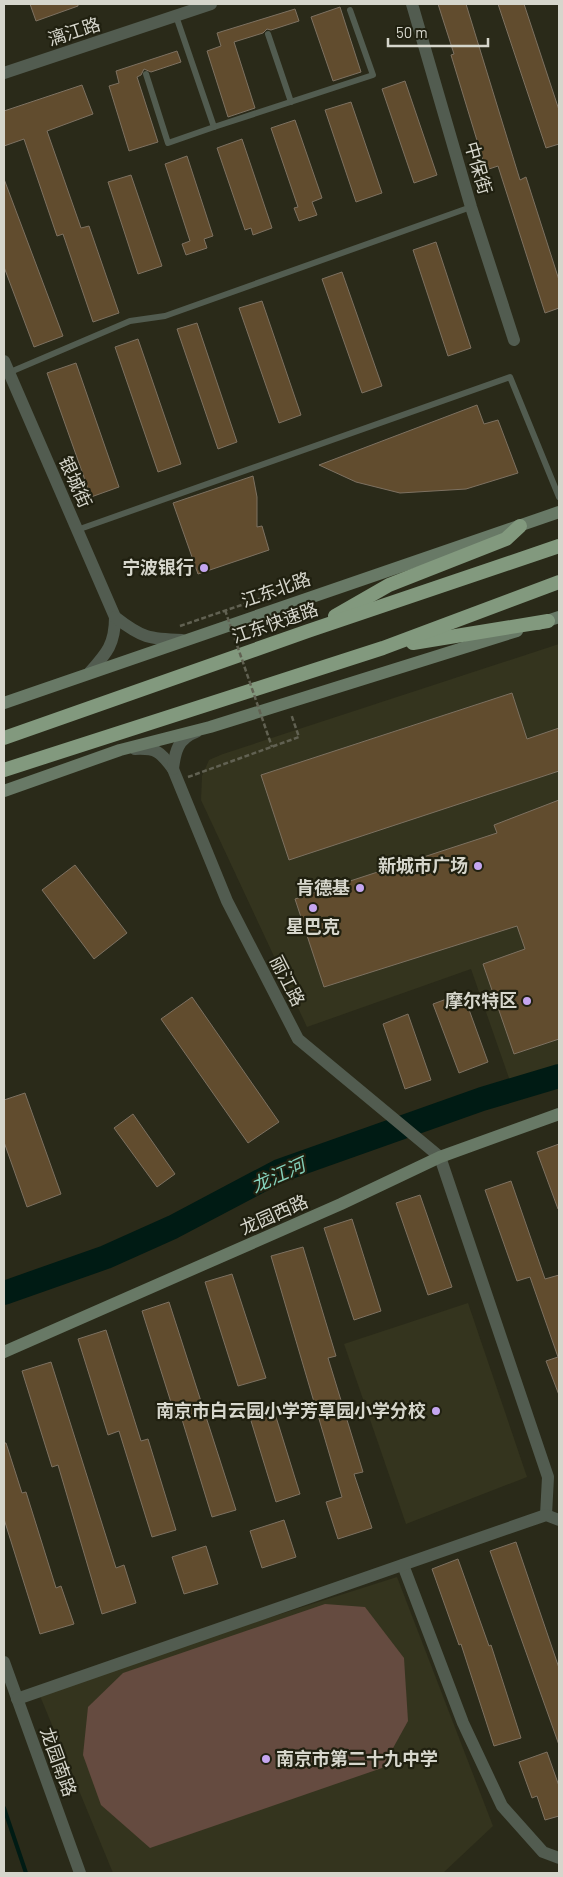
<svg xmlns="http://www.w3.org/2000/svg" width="563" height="1877" font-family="Barlow,'Noto Sans SC',sans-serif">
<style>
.built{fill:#34341e}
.green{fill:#654b40}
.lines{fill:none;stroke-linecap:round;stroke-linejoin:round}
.stream{stroke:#001b14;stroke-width:4}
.river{stroke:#001b14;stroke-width:24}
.building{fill:#614c2e;stroke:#7d7161}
.path{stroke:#616152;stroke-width:2.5;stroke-dasharray:5 2.5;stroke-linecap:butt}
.service{stroke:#525c50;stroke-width:6}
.minor{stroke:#525c50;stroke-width:12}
.tertiary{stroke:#525c50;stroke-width:12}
.secondary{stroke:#687966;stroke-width:12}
.trunk{stroke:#82997e;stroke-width:14}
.path-bridge{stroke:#616152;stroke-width:2.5;stroke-dasharray:5 2.5;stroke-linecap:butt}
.poi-dot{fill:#c5a6f0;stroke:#202010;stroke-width:2}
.labels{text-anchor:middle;stroke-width:4.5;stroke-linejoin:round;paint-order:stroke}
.street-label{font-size:18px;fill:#d6d6cc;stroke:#202010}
.poi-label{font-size:18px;font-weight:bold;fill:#d6d6cc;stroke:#202010;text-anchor:end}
.water-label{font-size:19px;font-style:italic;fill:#83d0ba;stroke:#202010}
</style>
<rect width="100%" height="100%" fill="#2a2a19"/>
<!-- built -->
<g class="built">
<polygon points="559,644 559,1085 517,1101 471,969 307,1027 201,800 202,776 209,760 223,754"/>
<polygon points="468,1303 527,1477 406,1524 344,1344"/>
<polygon points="397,1577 493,1826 443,1873 113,1873 38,1691"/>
</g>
<!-- green -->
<polygon class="green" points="325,1604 365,1607 404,1658 408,1721 382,1768 150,1848 101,1805 83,1755 88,1707 123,1673"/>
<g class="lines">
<!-- stream -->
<polyline class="stream" points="4,1808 26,1873"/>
<!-- river -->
<polyline class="river" points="4,1293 106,1257 173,1227 279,1171 482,1099 559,1076"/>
</g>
<!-- building -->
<g class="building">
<polygon points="30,4 78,4 78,6 36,21"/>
<polygon points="438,4 466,4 520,180 526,177 559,280 559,308 545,313 498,166 486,170 451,55 454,54"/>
<polygon points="498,4 524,4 559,110 559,144 546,148"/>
<polygon points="340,7 361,72 333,81 311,17"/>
<polygon points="295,9 299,21 271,30 267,29 263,33 234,42 255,108 228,117 207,51 221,46 217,33"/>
<polygon points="177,51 181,62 151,72 144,69 141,75 137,77 158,142 129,151 109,86 119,83 116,71"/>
<polygon points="405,81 437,175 414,183 382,89"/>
<polygon points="82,85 93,114 47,131 81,228 89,226 119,313 93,322 63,234 57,236 24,139 4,146 4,111"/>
<polygon points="351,102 382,193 356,202 325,110"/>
<polygon points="295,120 322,198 312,202 317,215 299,221 294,208 298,207 271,128"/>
<polygon points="242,139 272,228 253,235 251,228 245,230 217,148"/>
<polygon points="187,156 213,236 204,239 207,248 186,255 182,244 190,241 165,164"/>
<polygon points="131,175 162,266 138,274 108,182"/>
<polygon points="4,179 63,336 34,347 4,267"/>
<polygon points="436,242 471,348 448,356 413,250"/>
<polygon points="342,272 382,386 362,393 322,279"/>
<polygon points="262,301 301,415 279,423 239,308"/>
<polygon points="197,323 237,442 218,449 177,329"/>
<polygon points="138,339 181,464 158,472 115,347"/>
<polygon points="76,363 119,487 91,497 47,373"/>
<polygon points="477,405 484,424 498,420 518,473 466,489 400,493 356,482 319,465"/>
<polygon points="253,476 257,497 257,527 262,526 269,550 198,574 173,503"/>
<polygon points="512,693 527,739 559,728 559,771 289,860 261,775"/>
<polygon points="559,800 559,1039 514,1054 483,964 525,949 517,926 324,987 295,899 497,833 494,825"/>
<polygon points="75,865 127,933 94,959 42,890"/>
<polygon points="463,993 488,1062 459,1073 433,1004"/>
<polygon points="192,997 279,1122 248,1143 161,1019"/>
<polygon points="408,1014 431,1080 405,1089 383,1024"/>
<polygon points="25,1093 61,1194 27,1207 4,1142 4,1100"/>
<polygon points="133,1114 175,1174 157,1187 114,1128"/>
<polygon points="559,1144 559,1209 558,1209 537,1152"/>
<polygon points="511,1181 545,1279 559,1275 559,1395 546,1361 558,1357 530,1277 517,1281 485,1190"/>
<polygon points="420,1195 452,1287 428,1295 396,1203"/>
<polygon points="352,1219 381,1311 354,1320 324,1228"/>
<polygon points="303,1247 336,1356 328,1358 363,1472 354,1474 372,1528 338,1539 326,1502 342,1497 271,1256"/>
<polygon points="232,1274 266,1378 238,1386 205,1282"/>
<polygon points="169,1302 236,1510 212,1517 180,1413 175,1415 142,1311"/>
<polygon points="106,1330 141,1441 148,1439 176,1530 152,1537 119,1431 108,1435 78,1339"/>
<polygon points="51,1362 116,1568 124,1565 136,1603 102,1614 58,1465 52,1467 22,1371"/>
<polygon points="272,1404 300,1494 276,1502 248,1411"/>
<polygon points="4,1443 6,1443 22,1493 26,1492 56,1588 61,1586 74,1624 40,1634 4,1519"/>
<polygon points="284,1520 296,1557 262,1568 250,1531"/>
<polygon points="516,1542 559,1668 559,1745 490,1551"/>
<polygon points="206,1546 218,1584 184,1594 172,1557"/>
<polygon points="458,1559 489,1646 491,1645 521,1738 494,1746 461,1644 459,1645 432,1569"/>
<polygon points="547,1752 559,1786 559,1816 545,1820 537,1796 532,1798 519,1762"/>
</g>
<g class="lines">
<!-- path -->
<g class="path">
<polyline points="180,626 259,599 260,602"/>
<polyline points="188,777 299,737 291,714"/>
</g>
<!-- service -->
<g class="service">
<polyline points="176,16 214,127 373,75 350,10"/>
<polyline points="268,34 291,102"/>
<polyline points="146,74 168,143 214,127"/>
<polyline points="8,373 130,321 165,316 471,207"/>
<polyline points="77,530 510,377 559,497"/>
</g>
<!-- minor -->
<polyline class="minor" points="403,1565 463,1723 502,1806 543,1852 559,1858"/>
<!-- tertiary -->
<g class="tertiary">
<polyline points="412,4 471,207 514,340"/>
<polyline points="4,73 211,4"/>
<path d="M 4,361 L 115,617 C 115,644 107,653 90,672"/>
<path d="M 115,617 C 142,638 149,639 182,640"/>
<path d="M 135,749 C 156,748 160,751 173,769 L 227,901 L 298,1039 L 440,1157 L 548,1477 L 546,1515"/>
<path d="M 173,769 C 175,751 178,739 196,732"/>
<polyline points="4,1662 80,1873"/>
<polyline points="17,1699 546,1515 559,1520"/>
</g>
<!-- secondary -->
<g class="secondary">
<polyline points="538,624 559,617"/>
<polyline points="4,703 559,512"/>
<polyline points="4,791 120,750 210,727 517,631"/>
<polyline points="4,1352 341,1204 440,1157 559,1114"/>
</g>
<!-- trunk -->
<g class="trunk">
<polyline points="335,616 389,585 506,539 520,526"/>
<polyline points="413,643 548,621"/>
<polyline points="4,738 308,631 559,546"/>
<polyline points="4,770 383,648 559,582"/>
</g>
<!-- path-bridge -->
<polyline class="path-bridge" points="225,610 272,747"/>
</g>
<!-- markers -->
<g class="poi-dot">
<circle cx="204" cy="568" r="5"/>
<circle cx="478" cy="866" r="5"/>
<circle cx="360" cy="888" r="5"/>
<circle cx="313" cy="908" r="5"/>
<circle cx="527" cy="1001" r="5"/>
<circle cx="436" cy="1411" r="5"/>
<circle cx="266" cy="1759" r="5"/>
</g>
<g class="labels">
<!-- street labels -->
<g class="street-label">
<text transform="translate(74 32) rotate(-18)" y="6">漓江路</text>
<text transform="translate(478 168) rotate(74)" y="6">中保街</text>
<text transform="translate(75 482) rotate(66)" y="6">银城街</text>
<text transform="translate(276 590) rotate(-19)" y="6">江东北路</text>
<text transform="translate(275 623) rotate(-19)" y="6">江东快速路</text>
<text transform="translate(287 981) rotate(63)" y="6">丽江路</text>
<text transform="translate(274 1215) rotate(-24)" y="6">龙园西路</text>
<text transform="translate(58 1762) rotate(70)" y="6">龙园南路</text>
</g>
<!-- poi labels -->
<g class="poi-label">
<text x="194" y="574">宁波银行</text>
<text x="468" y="872">新城市广场</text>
<text x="350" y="894">肯德基</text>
<text x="313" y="933" text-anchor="middle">星巴克</text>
<text x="517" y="1007">摩尔特区</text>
<text x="426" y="1417">南京市白云园小学芳草园小学分校</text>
<text x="276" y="1765" text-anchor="start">南京市第二十九中学</text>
</g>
<!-- water labels -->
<g class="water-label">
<text transform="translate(278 1175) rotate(-24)" y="7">龙江河</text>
</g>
</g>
<!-- border -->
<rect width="563" height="1877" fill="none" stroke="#d6d6cc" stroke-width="10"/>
<!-- scale -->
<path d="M388 38v8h100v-8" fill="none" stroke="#d6d6cc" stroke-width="2.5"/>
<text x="396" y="38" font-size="15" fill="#d6d6cc" stroke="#202010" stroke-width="4" paint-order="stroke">50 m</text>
</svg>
